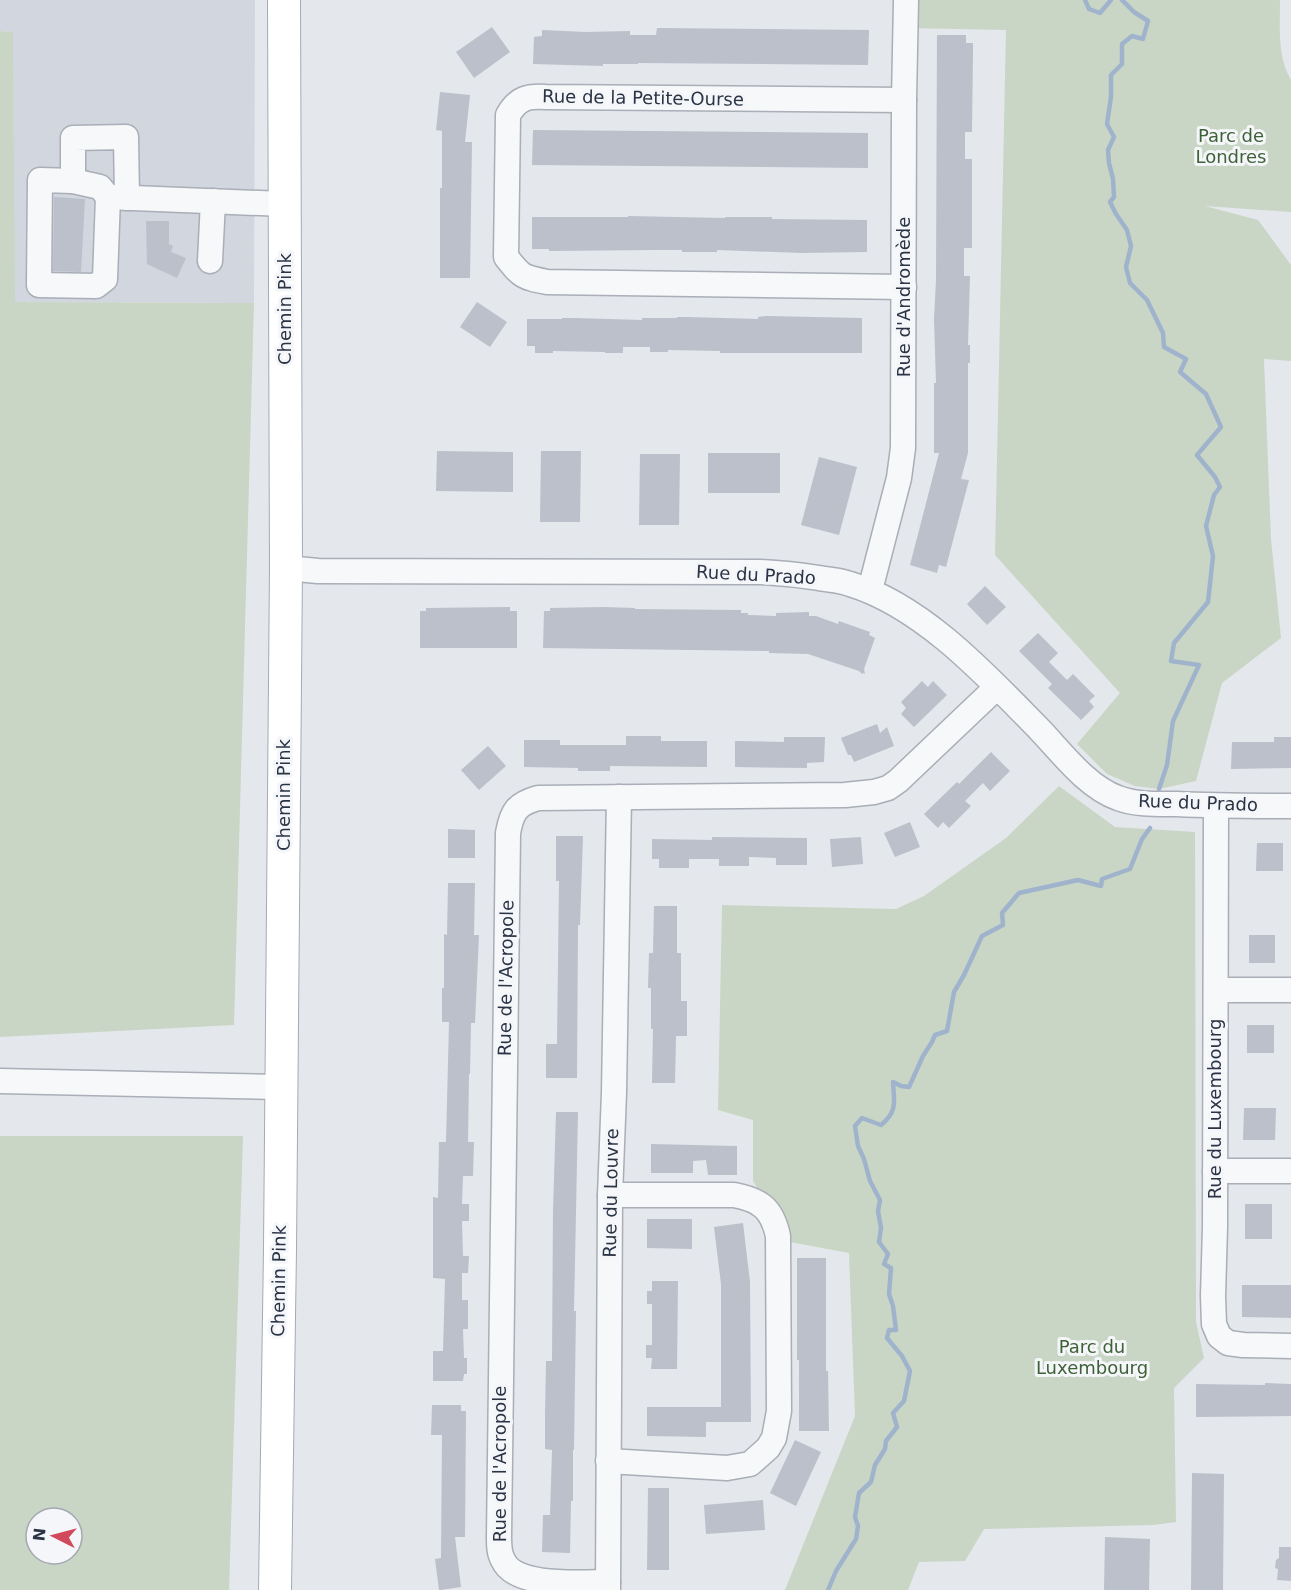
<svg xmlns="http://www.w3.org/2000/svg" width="1291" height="1590" font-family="'DejaVu Sans',sans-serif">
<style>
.built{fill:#d2d6de}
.green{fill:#c9d6c5;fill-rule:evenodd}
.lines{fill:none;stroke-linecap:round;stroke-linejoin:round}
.stream{stroke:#9fb4cc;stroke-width:4.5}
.building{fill:#bbc0ca}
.minor-casing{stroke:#a9aeb7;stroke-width:27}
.major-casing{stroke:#a3abb8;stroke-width:34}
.minor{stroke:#f7f8fa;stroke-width:24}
.major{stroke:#fff;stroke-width:32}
.labels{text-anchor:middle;stroke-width:6;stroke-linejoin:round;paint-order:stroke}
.street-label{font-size:18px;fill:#2b3445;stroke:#f4f6f9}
.park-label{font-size:18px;fill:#3f6138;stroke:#f4f6f9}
</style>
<rect width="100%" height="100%" fill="#e4e7ec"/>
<!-- built -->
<polygon class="built" points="0,0 255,0 254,303 14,302 13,32 0,31"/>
<!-- green -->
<g class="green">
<path d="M 906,0 L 1280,0 C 1280,28 1277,56 1291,80 L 1291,212 L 1205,206 L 1258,220 L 1291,265 L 1291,361 L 1264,359 L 1271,539 L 1281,638 L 1222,683 L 1196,781 L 1159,789 L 1135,786 L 1107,774 L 1077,744 L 1120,693 L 995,555 L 1006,30 L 906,28 Z"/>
<polygon points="0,31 13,32 15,302 254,303 234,1025 0,1037"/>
<polygon points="1059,786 1115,827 1195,832 1196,1322 1204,1358 1174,1388 1176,1522 1153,1525 984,1529 965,1561 919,1562 908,1590 785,1590 855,1416 849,1253 790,1242 753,1181 753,1120 718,1110 722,905 896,909 924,896 1006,838"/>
<path d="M 0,1136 L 243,1136 L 229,1590 L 0,1590 ZM 36,1518 L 72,1518 L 72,1554 L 36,1554 Z"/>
</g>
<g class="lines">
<!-- stream -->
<g class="stream">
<polyline points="1085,0 1089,9 1100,13 1111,0"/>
<polyline points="1122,0 1134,12 1148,21 1143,39 1132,36 1122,44 1122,64 1111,75 1111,97 1107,124 1114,137 1108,150 1109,163 1113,179 1114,197 1110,202 1116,214 1127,230 1131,246 1126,267 1130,283 1147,300 1163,333 1164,347 1186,359 1180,372 1206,394 1221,427 1197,455 1215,477 1220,487 1214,495 1206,526 1213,556 1208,602 1174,643 1171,661 1199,665 1173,721 1167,765 1159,789"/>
<path d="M 828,1590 L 836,1571 L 856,1539 L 858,1526 L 855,1517 L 859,1493 L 871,1482 L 875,1465 L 885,1449 L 886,1441 L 897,1427 L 893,1413 L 904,1401 L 910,1371 L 902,1356 L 887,1338 L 889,1330 L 896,1330 L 893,1306 L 889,1294 L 891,1268 L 884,1264 L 888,1254 L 879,1242 L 881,1228 L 878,1211 L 880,1200 L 870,1181 L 864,1159 L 858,1146 L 855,1126 L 862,1118 L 881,1125 C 898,1111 894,1101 893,1082 L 901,1086 L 909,1087 L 923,1056 L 932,1042 L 935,1035 L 947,1031 L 954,992 L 964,975 L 982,936 L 1003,925 L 1002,913 L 1019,893 L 1078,880 L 1101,886 L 1102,879 L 1130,869 L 1142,839 L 1150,828"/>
</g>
</g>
<!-- building -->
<g class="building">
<polygon points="492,27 510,52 474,78 456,52"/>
<polygon points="657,28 869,30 868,65 638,63 638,64 603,64 603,66 533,64 534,37 542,36 542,30 586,32 630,31 630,35 656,35"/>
<polygon points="937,35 966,35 966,43 973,43 973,52 972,132 965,132 965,159 972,159 972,248 964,248 964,276 970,276 968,345 970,345 970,363 968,363 968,453 961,479 969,480 946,567 939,565 937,573 910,565 939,453 934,453 934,383 936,383 934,319 936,280"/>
<polygon points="440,92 470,95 465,142 472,142 470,278 440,278 440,188 442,188 442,131 436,130"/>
<polygon points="533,130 868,133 868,168 532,165"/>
<polygon points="54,197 85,199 81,272 53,271"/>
<polygon points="628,216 725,218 725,217 772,217 772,219 867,220 867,252 801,253 717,250 717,252 682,252 682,250 655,250 549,251 549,249 532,249 532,217 628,217"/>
<polygon points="146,221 169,221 169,244 173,246 171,252 186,258 177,278 147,264"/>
<polygon points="477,302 507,322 490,347 460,327"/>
<polygon points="767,316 862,318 862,353 720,353 720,351 668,350 668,352 650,352 650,347 623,347 623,353 605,353 605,352 553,351 553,353 535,353 535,346 527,346 527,319 562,319 562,318 575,318 642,320 642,318 677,318 677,317 688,317 758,319 758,317"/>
<polygon points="437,451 513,452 513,492 436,491"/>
<polygon points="541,451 581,451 580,522 540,522"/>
<rect x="708" y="453" width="72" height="40"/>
<polygon points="640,454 680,454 679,525 639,525"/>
<polygon points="819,457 857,467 839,535 801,525"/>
<polygon points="985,586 1006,607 987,625 967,604"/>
<polygon points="510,607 510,611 517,611 517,648 420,648 420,611 426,611 426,608"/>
<polygon points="603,607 635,608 635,609 741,610 741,613 748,613 748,615 776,616 776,613 809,612 809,616 816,616 838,624 839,621 870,632 869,635 875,638 864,669 865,674 863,673 862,674 859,671 808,654 769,653 769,651 543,648 544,611 550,611 550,608"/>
<polygon points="1038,633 1058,653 1049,662 1067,680 1073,674 1095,696 1089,701 1094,707 1081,720 1048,688 1052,684 1019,651"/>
<polygon points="922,681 928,687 933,681 947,695 914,727 901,714 906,708 901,702"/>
<polygon points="877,724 880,733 887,727 894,746 854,762 851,755 848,755 841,738"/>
<polygon points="626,736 661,736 661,741 707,741 707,767 610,766 610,771 578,771 578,768 524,767 524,740 560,740 560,745 626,745"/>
<polygon points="784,737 825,737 824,762 807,763 807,768 735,767 735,741 784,742"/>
<polygon points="1274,737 1291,737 1291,768 1231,769 1232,742 1274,742"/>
<polygon points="488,746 506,766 479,790 461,770"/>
<polygon points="991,752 1010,771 990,791 983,783 965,801 971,806 949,828 943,822 938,828 924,814 957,782 959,784"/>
<polygon points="910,822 920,847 895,857 884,833"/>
<polygon points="448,829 475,830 475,858 448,858"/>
<polygon points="556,836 583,836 580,925 578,925 577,1078 546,1078 546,1044 557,1044 559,881 556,881"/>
<polygon points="712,837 807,838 807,865 776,865 776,858 749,857 749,866 719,866 719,859 689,859 689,868 659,868 659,859 652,859 652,839 712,840"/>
<polygon points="861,837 863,864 832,867 830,839"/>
<polygon points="1257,843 1283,843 1283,871 1256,871"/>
<polygon points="448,883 475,883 474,935 479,935 475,1023 471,1023 470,1074 469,1074 468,1142 474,1142 473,1176 463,1176 462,1204 469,1204 469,1221 462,1221 463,1256 469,1256 468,1273 462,1273 462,1300 468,1300 468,1329 463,1329 464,1358 467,1358 467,1374 464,1374 463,1381 433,1381 433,1351 443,1351 445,1279 433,1278 433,1197 438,1198 439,1142 446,1142 449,1022 442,1022 442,988 444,988 444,934 447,935"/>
<polygon points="654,906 677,906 677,953 681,953 681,1001 687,1001 687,1036 676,1036 675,1083 652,1083 653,1029 651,1029 651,988 648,988 649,953 653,953"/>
<rect x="1249" y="935" width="26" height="28"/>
<rect x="1247" y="1025" width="27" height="28"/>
<polygon points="1244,1108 1276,1108 1275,1140 1243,1140"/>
<polygon points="556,1112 578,1112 574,1311 576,1311 574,1450 573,1450 573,1501 571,1501 570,1553 542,1552 543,1515 550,1515 552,1450 545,1449 545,1415 546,1361 552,1361 553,1212"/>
<polygon points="651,1144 737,1146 737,1175 708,1175 706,1160 693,1161 693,1173 651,1173"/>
<rect x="1245" y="1204" width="27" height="35"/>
<polygon points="647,1219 692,1219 692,1249 647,1248"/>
<polygon points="743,1223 750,1282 751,1422 706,1422 706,1437 647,1436 647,1407 721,1407 721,1284 714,1227"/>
<polygon points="797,1258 826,1258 826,1371 828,1371 829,1431 799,1431 799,1360 797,1360"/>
<polygon points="652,1281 678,1281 677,1369 651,1369 652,1358 646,1358 646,1345 652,1345 652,1304 647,1304 647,1291 652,1291"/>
<polygon points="1242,1285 1291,1285 1291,1318 1242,1317"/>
<polygon points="1265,1383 1291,1384 1291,1416 1196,1417 1196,1384 1265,1385"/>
<polygon points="432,1405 461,1405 461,1411 466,1411 465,1537 455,1537 461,1587 441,1590 439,1590 435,1559 441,1558 442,1435 431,1435"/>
<polygon points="795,1440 821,1452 796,1506 770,1493"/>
<polygon points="1192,1473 1224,1474 1223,1590 1191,1590"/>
<polygon points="648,1488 669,1488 669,1570 647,1570"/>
<polygon points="763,1500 765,1530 706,1534 704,1505"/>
<polygon points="1105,1537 1150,1539 1149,1590 1104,1590"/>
<polygon points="1279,1547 1291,1547 1291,1581 1277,1580 1278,1569 1275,1568 1276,1560 1279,1558"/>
</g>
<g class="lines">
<!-- minor casing -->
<g class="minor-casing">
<g id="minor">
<path d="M 904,100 L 546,97 C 527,96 518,98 508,115 L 506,257 C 522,277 522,277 547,282 L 904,287"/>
<polyline points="73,181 73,138 126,137 127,198"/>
<polyline points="108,197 100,187 73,181 40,180 39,285 96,286 105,279 108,197 284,204"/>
<polyline points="210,261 213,201"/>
<path d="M 286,568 L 318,571 L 760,572 C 780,573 799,575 819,578 C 829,580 840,580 850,584 C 923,606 987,676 1040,730 C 1062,753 1087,787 1118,798 C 1136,805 1158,804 1177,804 C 1215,806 1253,806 1291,806"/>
<polyline points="870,590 899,478 903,448 904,100 906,0"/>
<polyline points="1216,806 1215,1227 1213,1296 1214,1324 1219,1336 1228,1343 1243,1345 1291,1346"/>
<polyline points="1216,990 1291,990"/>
<polyline points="0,1081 282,1087"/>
<polyline points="1215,1171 1291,1171"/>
<path d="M 608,1461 L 727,1468 L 750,1464 L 768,1448 L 774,1438 L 779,1411 L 778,1236 C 772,1209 761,1200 734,1195 L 610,1195"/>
<path d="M 608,1582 C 581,1582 515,1588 503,1560 C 499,1553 499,1545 499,1537 L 508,833 C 512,811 517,804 538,798 L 845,795 L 874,792 L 888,788 L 898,781 L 997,687"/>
<polyline points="608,1590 610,1195 614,1093 619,797"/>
</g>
</g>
<!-- major casing -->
<g class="major-casing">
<polyline id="major" points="275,1590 280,1249 286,568 284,0"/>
</g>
<!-- minor -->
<use href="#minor" class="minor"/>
<!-- major -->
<use href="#major" class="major"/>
</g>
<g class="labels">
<!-- street labels -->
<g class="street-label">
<text transform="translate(643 98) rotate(1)" y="6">Rue de la Petite-Ourse</text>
<text transform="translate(904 297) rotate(-90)" y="6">Rue d'Andromède</text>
<text transform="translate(285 309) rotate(-90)" y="6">Chemin Pink</text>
<text transform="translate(756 575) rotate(3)" y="6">Rue du Prado</text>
<text transform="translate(284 795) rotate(-90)" y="6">Chemin Pink</text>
<text transform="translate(1198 803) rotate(2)" y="6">Rue du Prado</text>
<text transform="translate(506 978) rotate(-89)" y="6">Rue de l'Acropole</text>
<text transform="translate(1215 1109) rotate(-90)" y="6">Rue du Luxembourg</text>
<text transform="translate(611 1193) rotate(-89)" y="6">Rue du Louvre</text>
<text transform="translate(279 1281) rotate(-89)" y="6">Chemin Pink</text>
<text transform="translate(500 1464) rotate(-90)" y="6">Rue de l'Acropole</text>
</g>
<!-- park labels -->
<g class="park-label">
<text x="1231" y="142">Parc de<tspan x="1231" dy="21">Londres</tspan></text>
<text x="1092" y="1353">Parc du<tspan x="1092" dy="21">Luxembourg</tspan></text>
</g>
</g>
<!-- north arrow -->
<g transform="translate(54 1536) rotate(276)"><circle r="28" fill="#f4f6f9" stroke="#a4a8b1" stroke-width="1.5"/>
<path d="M0-4.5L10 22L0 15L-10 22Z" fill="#d1495b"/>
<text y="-9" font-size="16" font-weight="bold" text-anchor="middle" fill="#2b3445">N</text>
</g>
</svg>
